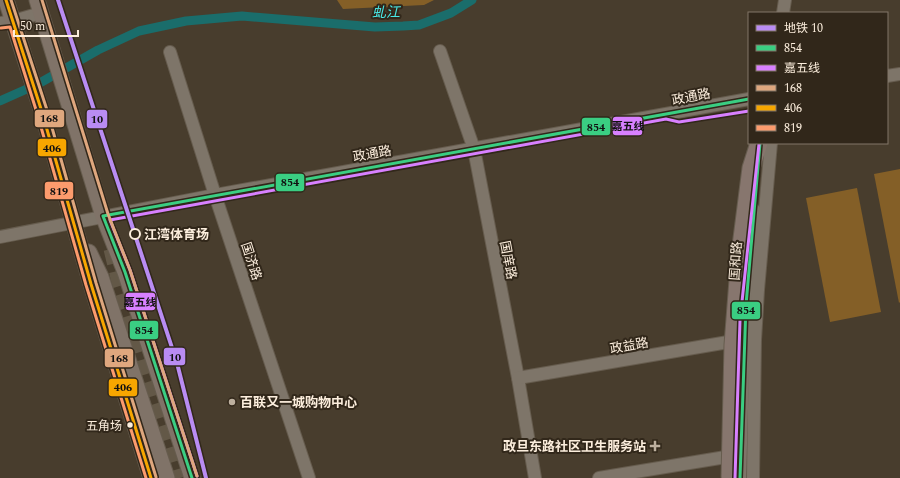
<svg xmlns="http://www.w3.org/2000/svg" width="900" height="478" font-family="Spectral,'Noto Sans SC',serif">
<style>
.green{fill:#845f27}
.lines{fill:none;stroke-linecap:round;stroke-linejoin:round}
.canal{stroke:#1a6d6b;stroke-width:9}
.major-tunnel{stroke:#635847;stroke-width:15;stroke-dasharray:15 8;stroke-linecap:butt}
.minor-casing{stroke:#665c4e;stroke-width:14}
.major-casing{stroke:#665c4e;stroke-width:17}
.highway-casing{stroke:#665c4e;stroke-width:19}
.minor{stroke:#7e7569;stroke-width:12}
.major{stroke:#807368;stroke-width:15}
.highway{stroke:#87766e;stroke-width:17}
.highway-bridge-casing{stroke:#665c4e;stroke-width:19;stroke-linecap:butt}
.highway-bridge{stroke:#87766e;stroke-width:17}
.bus-1-casing{stroke:#31271a;stroke-width:6}
.bus-2-casing{stroke:#31271a;stroke-width:6}
.bus-3-casing{stroke:#31271a;stroke-width:6}
.bus-4-casing{stroke:#31271a;stroke-width:6}
.bus-5-casing{stroke:#31271a;stroke-width:6}
.bus-1{stroke:#3ace82;stroke-width:3}
.bus-2{stroke:#d880ff;stroke-width:3}
.bus-3{stroke:#dfa77e;stroke-width:3}
.bus-4{stroke:#f7a600;stroke-width:3}
.bus-5{stroke:#fc9b6d;stroke-width:3}
.metro-1-casing{stroke:#31271a;stroke-width:7}
.metro-1{stroke:#b98cf3;stroke-width:4}
.stop-dot{fill:#31271a;stroke:#fceedd;stroke-width:2}
.poi-dot{fill:#bdb09f;stroke:#31271a;stroke-width:1.5}
.bus-dot{fill:#fceedd;stroke:#31271a;stroke-width:1.5}
.labels{text-anchor:middle;stroke-width:4;stroke-linejoin:round;paint-order:stroke}
.bus-label{font-size:12px;fill:#fceedd;stroke:#31271a;text-anchor:end}
.street-label{font-size:13px;fill:#fceedd;stroke:#31271a}
.stop-label{font-size:13px;font-weight:bold;fill:#fceedd;stroke:#31271a;text-anchor:start}
.poi-label{font-size:13px;font-weight:bold;fill:#fceedd;stroke:#31271a;text-anchor:start}
.water-label{font-size:14px;font-style:italic;fill:#49ebe9;stroke:#31271a}
.line-badge{stroke:#31271a;stroke-width:1.5}
.pale-badge-label{font-size:11px;text-anchor:middle;font-weight:bold;fill:#111}
</style>
<rect width="100%" height="100%" fill="#483d2d"/>
<!-- green -->
<g class="green">
<polygon points="337,0 434,0 424,5 343,9"/>
<polygon points="900,169 900,302 899,303 874,174"/>
<polygon points="857,188 881,312 830,322 806,198"/>
</g>
<g class="lines">
<!-- canal -->
<polyline class="canal" points="0,101 38,84 98,50 139,31 186,21 242,16 375,27 403,26 419,25 451,13 472,0"/>
<!-- major-tunnel -->
<polyline class="major-tunnel" points="111,249 118,278 180,478"/>
<!-- minor casing -->
<g class="minor-casing">
<g id="minor">
<polyline points="783,13 785,0"/>
<polyline points="0,23 13,21 41,13"/>
<polyline points="440,51 474,149 518,378 535,478"/>
<polyline points="170,52 215,195 309,478"/>
<polyline points="887,76 900,74"/>
<polyline points="0,237 215,195 749,99"/>
<polyline points="518,378 740,340"/>
<polyline points="599,478 738,455"/>
<polyline points="740,478 744,339 754,210"/>
<polyline points="753,478 755,340 758,290 771,143"/>
</g>
</g>
<!-- major casing -->
<g class="major-casing">
<g id="major">
<polyline points="6,0 42,112 91,284 151,478"/>
<polyline points="37,0 103,216 125,272 192,478"/>
<polyline points="89,252 101,277 167,478"/>
</g>
</g>
<!-- highway casing -->
<g class="highway-casing">
<polyline id="highway" points="740,254 751,168 759,143"/>
</g>
<!-- minor -->
<use href="#minor" class="minor"/>
<!-- major -->
<use href="#major" class="major"/>
<!-- highway -->
<use href="#highway" class="highway"/>
<!-- highway-bridge casing -->
<g class="highway-bridge-casing">
<polyline id="highway-bridge" points="730,478 733,345 740,254"/>
</g>
<!-- highway-bridge -->
<use href="#highway-bridge" class="highway-bridge"/>
<!-- bus-1 casing -->
<g class="bus-1-casing">
<g id="bus-1">
<polyline points="192,478 125,272 103,216 749,99"/>
<polyline points="740,478 746,305 760,143"/>
</g>
</g>
<!-- bus-2 casing -->
<g class="bus-2-casing">
<g id="bus-2">
<polyline points="197,476 130,270 110,220 666,119 679,122 749,111"/>
<polyline points="735,478 740,320 759,144"/>
</g>
</g>
<!-- bus-3 casing -->
<g class="bus-3-casing">
<g id="bus-3">
<polyline points="11,0 47,110 96,283 156,477"/>
<polyline points="42,0 108,214 130,270 197,476"/>
</g>
</g>
<!-- bus-4 casing -->
<g class="bus-4-casing">
<polyline id="bus-4" points="6,0 42,112 91,284 151,478"/>
</g>
<!-- bus-5 casing -->
<g class="bus-5-casing">
<polyline id="bus-5" points="1,28 10,27 37,113 86,285 146,478"/>
</g>
<!-- bus-1 -->
<use href="#bus-1" class="bus-1"/>
<!-- bus-2 -->
<use href="#bus-2" class="bus-2"/>
<!-- bus-3 -->
<use href="#bus-3" class="bus-3"/>
<!-- bus-4 -->
<use href="#bus-4" class="bus-4"/>
<!-- bus-5 -->
<use href="#bus-5" class="bus-5"/>
<!-- metro-1 casing -->
<g class="metro-1-casing">
<polyline id="metro-1" points="58,0 177,363 206,478"/>
</g>
<!-- metro-1 -->
<use href="#metro-1" class="metro-1"/>
</g>
<!-- markers -->
<circle class="stop-dot" cx="135" cy="234" r="5"/>
<g class="poi-dot">
<circle cx="232" cy="402" r="4"/>
<path d="M653 440h4v4h4v4h-4v4h-4v-4h-4v-4h4z"/>
</g>
<circle class="bus-dot" cx="130" cy="425" r="3.5"/>
<g class="labels">
<!-- bus labels -->
<g class="bus-label">
<text x="122" y="430">五角场</text>
</g>
<!-- street labels -->
<g class="street-label">
<text transform="translate(691 96) rotate(-11)" y="5">政通路</text>
<text transform="translate(372 153) rotate(-10)" y="5">政通路</text>
<text transform="translate(509 260) rotate(79)" y="5">国庠路</text>
<text transform="translate(252 261) rotate(72)" y="5">国济路</text>
<text transform="translate(735 261) rotate(-86)" y="5">国和路</text>
<text transform="translate(629 345) rotate(-10)" y="5">政益路</text>
</g>
<!-- stop labels -->
<g class="stop-label">
<text x="144" y="239">江湾体育场</text>
</g>
<!-- poi labels -->
<g class="poi-label">
<text x="240" y="407">百联又一城购物中心</text>
<text x="646" y="451" text-anchor="end">政旦东路社区卫生服务站</text>
</g>
<!-- water labels -->
<g class="water-label">
<text transform="translate(386 12) rotate(-1)" y="5">虬江</text>
</g>
</g>
<g class="line-badge">
<rect x="34" y="109" width="31" height="19" rx="4" fill="#dfa77e"/>
<rect x="86" y="109" width="22" height="20" rx="4" fill="#b98cf3"/>
<rect x="612" y="116" width="31" height="20" rx="4" fill="#d880ff"/>
<rect x="581" y="117" width="30" height="19" rx="4" fill="#3ace82"/>
<rect x="37" y="138" width="30" height="19" rx="4" fill="#f7a600"/>
<rect x="275" y="173" width="30" height="19" rx="4" fill="#3ace82"/>
<rect x="44" y="181" width="30" height="19" rx="4" fill="#fc9b6d"/>
<rect x="125" y="292" width="31" height="19" rx="4" fill="#d880ff"/>
<rect x="731" y="301" width="30" height="19" rx="4" fill="#3ace82"/>
<rect x="129" y="320" width="30" height="20" rx="4" fill="#3ace82"/>
<rect x="163" y="347" width="23" height="19" rx="4" fill="#b98cf3"/>
<rect x="104" y="348" width="30" height="20" rx="4" fill="#dfa77e"/>
<rect x="108" y="378" width="30" height="19" rx="4" fill="#f7a600"/>
</g>
<g class="pale-badge-label">
<text x="49" y="122">168</text>
<text x="97" y="123">10</text>
<text x="628" y="130">嘉五线</text>
<text x="596" y="131">854</text>
<text x="52" y="152">406</text>
<text x="290" y="186">854</text>
<text x="59" y="195">819</text>
<text x="140" y="306">嘉五线</text>
<text x="746" y="314">854</text>
<text x="144" y="334">854</text>
<text x="175" y="361">10</text>
<text x="119" y="362">168</text>
<text x="123" y="391">406</text>
</g>
<!-- legend -->
<rect x="748" y="12" width="140" height="132" fill="#31271a" stroke="#827768"/>
<rect x="756" y="25" width="20" height="6" fill="#b98cf3" stroke="#827768"/>
<text x="784" y="32" font-size="12" fill="#fceedd">地铁 10</text>
<rect x="756" y="45" width="20" height="6" fill="#3ace82" stroke="#827768"/>
<text x="784" y="52" font-size="12" fill="#fceedd">854</text>
<rect x="756" y="65" width="20" height="6" fill="#d880ff" stroke="#827768"/>
<text x="784" y="72" font-size="12" fill="#fceedd">嘉五线</text>
<rect x="756" y="85" width="20" height="6" fill="#dfa77e" stroke="#827768"/>
<text x="784" y="92" font-size="12" fill="#fceedd">168</text>
<rect x="756" y="105" width="20" height="6" fill="#f7a600" stroke="#827768"/>
<text x="784" y="112" font-size="12" fill="#fceedd">406</text>
<rect x="756" y="125" width="20" height="6" fill="#fc9b6d" stroke="#827768"/>
<text x="784" y="132" font-size="12" fill="#fceedd">819</text>
<!-- scale -->
<path d="M14 30v6h64v-6" fill="none" stroke="#fceedd" stroke-width="2"/>
<text x="20" y="30" font-size="12" fill="#fceedd" stroke="#31271a" stroke-width="3" paint-order="stroke">50 m</text>
</svg>
